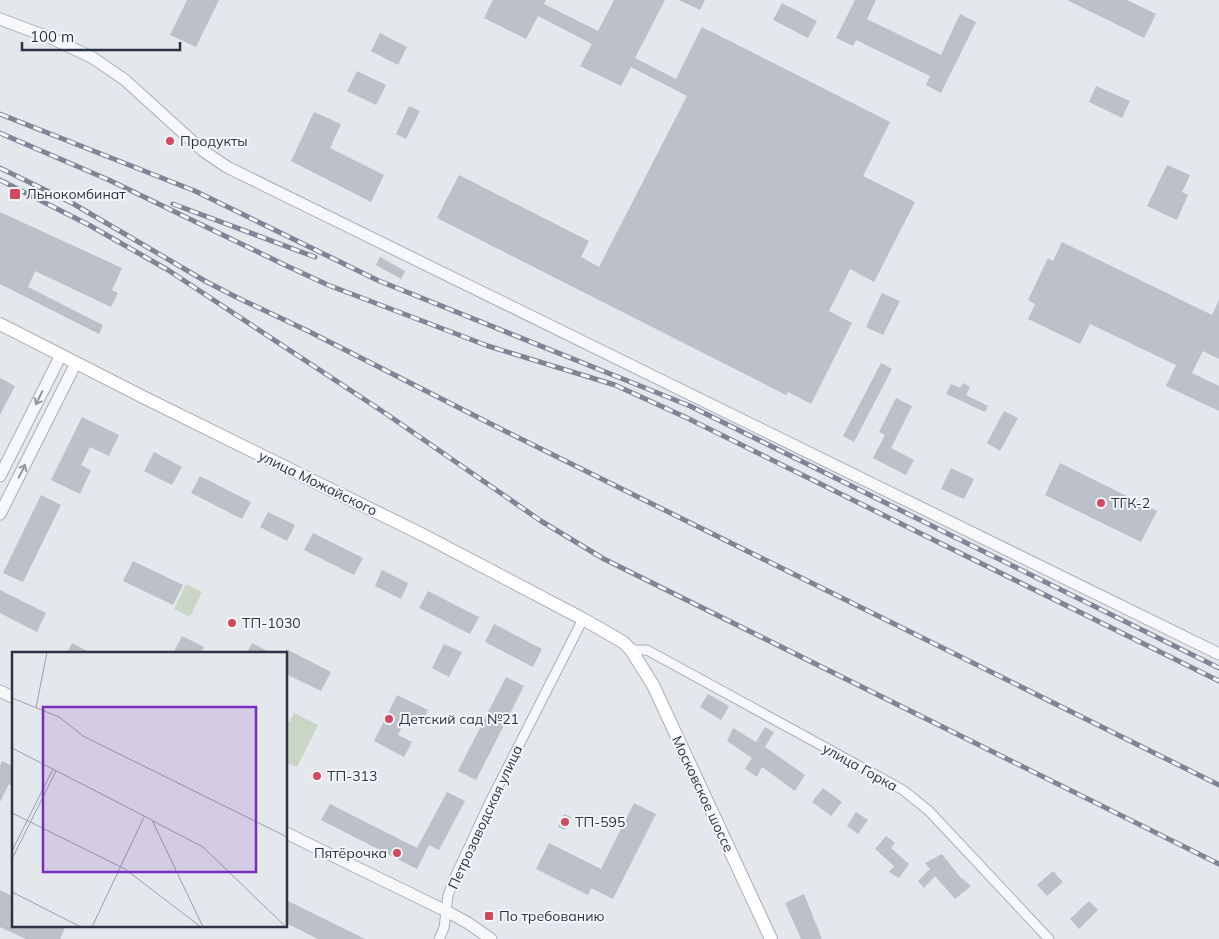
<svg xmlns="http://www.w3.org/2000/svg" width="1219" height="939" font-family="Mulish,sans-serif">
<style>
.green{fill:#c9d6c5}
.building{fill:#bbc0ca}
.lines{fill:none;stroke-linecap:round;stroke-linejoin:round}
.minor-casing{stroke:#a9aeb7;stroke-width:11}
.tertiary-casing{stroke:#a9aeb7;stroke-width:13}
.secondary-casing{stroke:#a9aeb7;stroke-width:14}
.minor{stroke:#f7f8fa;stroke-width:9}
.tertiary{stroke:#f7f8fa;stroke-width:11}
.secondary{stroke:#fff;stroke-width:12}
.rail-casing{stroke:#7d8696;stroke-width:5}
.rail{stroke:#f4f6f9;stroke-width:3;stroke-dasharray:9;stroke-linecap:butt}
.oneway{stroke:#9196a0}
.poi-dot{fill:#d1495b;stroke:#f4f6f9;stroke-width:2}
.labels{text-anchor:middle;stroke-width:4;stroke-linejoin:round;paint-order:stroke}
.poi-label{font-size:14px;fill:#2b3445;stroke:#f4f6f9;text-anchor:start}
.street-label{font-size:14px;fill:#2b3445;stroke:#f4f6f9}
.inset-road{fill:none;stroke:#9a9fa9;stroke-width:1}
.view{fill:#7b2cbf;fill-opacity:0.15;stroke:#7b2cbf;stroke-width:2.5}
.inset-edge{fill:none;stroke:#2b3445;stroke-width:2.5}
</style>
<rect width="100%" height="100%" fill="#e4e7ec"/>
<!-- green -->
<g class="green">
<polygon points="186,584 202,592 190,617 174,609"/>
<polygon points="294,713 318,725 297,767 286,762 286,723 287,721 290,722"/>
</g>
<!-- building -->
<g class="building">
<polygon points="187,0 219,0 196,47 170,35"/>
<polygon points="493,0 546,0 544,4 598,31 614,0 665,0 635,58 676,79 702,27 890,122 863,176 915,202 874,282 850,269 829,311 852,323 811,404 788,392 786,395 437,218 459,175 589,241 581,257 599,267 687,96 631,67 621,86 580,66 592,44 538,16 526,39 484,18"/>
<polygon points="679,0 705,0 700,10"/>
<polygon points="855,0 876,0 867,19 941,55 960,14 976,22 941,93 926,85 930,76 856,40 853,46 836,38"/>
<polygon points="1067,0 1127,0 1156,14 1144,38"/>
<polygon points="782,3 817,21 808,38 773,20"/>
<polygon points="380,33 407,47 398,65 371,51"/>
<polygon points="357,71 386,85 376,105 347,91"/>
<polygon points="1096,86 1130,101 1122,118 1089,102"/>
<polygon points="409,106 420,111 406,139 396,134"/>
<polygon points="314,112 341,124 330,148 384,175 371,202 291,161"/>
<polygon points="1167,165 1190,175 1182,192 1188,195 1177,220 1147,206"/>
<polygon points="0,212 122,268 112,290 118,293 111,307 35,271 28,287 103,325 99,334 0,284"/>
<polygon points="1062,242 1212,315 1219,300 1219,359 1203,351 1192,373 1219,386 1219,411 1166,386 1176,365 1090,324 1080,344 1028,319 1035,304 1028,300 1048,258 1053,261"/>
<polygon points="380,257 405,271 401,279 376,265"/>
<polygon points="882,293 900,301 883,335 866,327"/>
<polygon points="881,363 892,369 854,442 843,436"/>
<polygon points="0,378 15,386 0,415"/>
<polygon points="963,383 970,387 966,395 988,406 985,412 946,394 951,384 960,388"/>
<polygon points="896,398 912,406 891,448 914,460 906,475 873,458 885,435 879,432"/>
<polygon points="1004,411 1018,418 1000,451 987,443"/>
<polygon points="82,417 119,435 109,456 90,447 81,465 91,470 80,494 51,480"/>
<polygon points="154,452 182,467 172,485 144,471"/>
<polygon points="1060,463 1157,511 1141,542 1045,495"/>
<polygon points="951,468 974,479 964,499 941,489"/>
<polygon points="200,476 251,502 242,519 191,493"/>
<polygon points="41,495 61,505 23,582 3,573"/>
<polygon points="268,512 295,525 287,541 260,527"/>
<polygon points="313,533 363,558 354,575 304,550"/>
<polygon points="133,561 183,585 173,605 123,581"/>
<polygon points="382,570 408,583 401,599 375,586"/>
<polygon points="0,590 46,613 37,632 0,613"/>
<polygon points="428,591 479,617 470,634 419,608"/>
<polygon points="494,624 542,649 533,667 485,642"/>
<polygon points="182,636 204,647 201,653 173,653"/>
<polygon points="72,643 91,653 67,653"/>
<polygon points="252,643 271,653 247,653"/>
<polygon points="444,644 462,652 449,677 432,668"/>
<polygon points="286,649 331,672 321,691 286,674"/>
<polygon points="506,677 524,686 476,780 458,771"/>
<polygon points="708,694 729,706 721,720 700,707"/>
<polygon points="397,695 428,710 421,724 407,717 398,735 412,742 404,757 374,741"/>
<polygon points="765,727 774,732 765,747 805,775 795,791 762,767 757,777 745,769 752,758 727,741 733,728 756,742"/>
<polygon points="2,761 14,767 14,787 9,784 0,802 0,766"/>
<polygon points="315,769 323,773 318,782 311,778"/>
<polygon points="823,788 842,802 831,816 812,802"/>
<polygon points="447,792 465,801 439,850 429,845 417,869 321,820 330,804 417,848"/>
<polygon points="634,803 656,814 613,899 591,888 588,895 536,869 549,843 601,869"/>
<polygon points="856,812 868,820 858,834 847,826"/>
<polygon points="564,814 571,817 565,830 558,827"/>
<polygon points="886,836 895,843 891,848 909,864 899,878 889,872 894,866 875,849"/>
<polygon points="942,854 960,877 971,886 955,899 935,876 924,888 918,881 930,869 925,863"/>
<polygon points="1053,871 1063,882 1047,896 1037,885"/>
<polygon points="0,890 14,897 10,908 14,910 14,925 66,925 60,939 26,939 0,927"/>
<polygon points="804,894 822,939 801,939 785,903"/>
<polygon points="286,900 365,939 318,939 286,923"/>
<polygon points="1089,901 1098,910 1079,929 1070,919"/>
</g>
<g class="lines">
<!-- minor casing -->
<g class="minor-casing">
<g id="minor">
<polyline points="631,650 647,650 903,790 929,811 1049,939"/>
<polyline points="439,939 444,928 448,895 456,875 490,802 583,619"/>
</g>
</g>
<!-- tertiary casing -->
<g class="tertiary-casing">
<g id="tertiary">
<polyline points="0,19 53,39 93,58 125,80 202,150 227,167 1219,654"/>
<polyline points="0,476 61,355"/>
<polyline points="0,514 76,363"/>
<polyline points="0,691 14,698"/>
<polyline points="286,833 446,911 468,923 491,939"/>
</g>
</g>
<!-- secondary casing -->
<g class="secondary-casing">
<polyline id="secondary" points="0,324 143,397 425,536 583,619 623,642 631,650 653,685 771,939"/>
</g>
<!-- minor -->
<use href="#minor" class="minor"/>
<!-- tertiary -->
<use href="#tertiary" class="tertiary"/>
<!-- secondary -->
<use href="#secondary" class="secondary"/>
<!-- rail casing -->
<g class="rail-casing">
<g id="rail">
<polyline points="0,114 195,191 377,280 690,406 1219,668"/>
<polyline points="0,133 109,180 287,266 328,285 488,346 615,385 685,417 1219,681"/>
<polyline points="0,168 72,203 205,281 236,297 308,331 493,425 1219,785"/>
<polyline points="0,180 89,225 168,270 385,413 541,521 604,559 1219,864"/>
<polyline points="173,204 315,257"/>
</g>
</g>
<!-- rail -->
<use href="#rail" class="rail"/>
</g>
<!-- one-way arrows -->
<defs><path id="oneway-shaft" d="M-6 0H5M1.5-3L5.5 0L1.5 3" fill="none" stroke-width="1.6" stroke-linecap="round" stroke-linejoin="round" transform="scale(1.25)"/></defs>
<g class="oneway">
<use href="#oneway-shaft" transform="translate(39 398) rotate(116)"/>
<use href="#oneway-shaft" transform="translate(22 471) rotate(-63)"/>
</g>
<!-- markers -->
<g class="poi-dot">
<circle cx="170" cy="141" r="5"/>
<rect x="9" y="188" width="12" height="12" rx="2.5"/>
<circle cx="1101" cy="503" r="5"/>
<circle cx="232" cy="623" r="5"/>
<circle cx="389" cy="719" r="5"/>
<circle cx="317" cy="776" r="5"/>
<circle cx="565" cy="822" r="5"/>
<circle cx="397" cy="853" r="5"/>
<rect x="484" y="911" width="10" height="10" rx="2.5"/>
</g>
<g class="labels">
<!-- poi labels -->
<g class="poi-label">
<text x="180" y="146">Продукты</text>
<text x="26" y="199">Льнокомбинат</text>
<text x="1111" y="508">ТГК-2</text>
<text x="242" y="628">ТП-1030</text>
<text x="399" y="724">Детский сад №21</text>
<text x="327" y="781">ТП-313</text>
<text x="575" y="827">ТП-595</text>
<text x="387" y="858" text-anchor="end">Пятёрочка</text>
<text x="499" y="921">По требованию</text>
</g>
<!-- street labels -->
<g class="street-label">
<text transform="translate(318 483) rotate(26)" y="5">улица Можайского</text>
<text transform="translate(860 767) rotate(29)" y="5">улица Горка</text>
<text transform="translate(703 794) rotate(65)" y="5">Московское шоссе</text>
<text transform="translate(485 817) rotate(-65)" y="5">Петрозаводская улица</text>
</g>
</g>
<!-- overview -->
<g transform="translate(12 652)">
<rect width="275" height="275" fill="#e4e7ec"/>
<path class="inset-road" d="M 0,46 L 47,65 L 71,84 L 275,185M 24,56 L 35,0M 0,96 L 140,168 L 191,275M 0,161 L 113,217 L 189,275M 141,169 L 191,195 L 274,275M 0,199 L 41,117M 0,207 L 44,119M 0,240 L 69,275M 80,275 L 132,165"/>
<path class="view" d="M 31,55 L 244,55 L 244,220 L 31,220 Z"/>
<rect width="275" height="275" class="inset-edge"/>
</g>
<!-- scale -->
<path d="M22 42v8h158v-8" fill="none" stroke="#2b3445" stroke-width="2.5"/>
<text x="30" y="42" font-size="15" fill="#2b3445" stroke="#f4f6f9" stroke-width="4" paint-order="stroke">100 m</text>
</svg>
